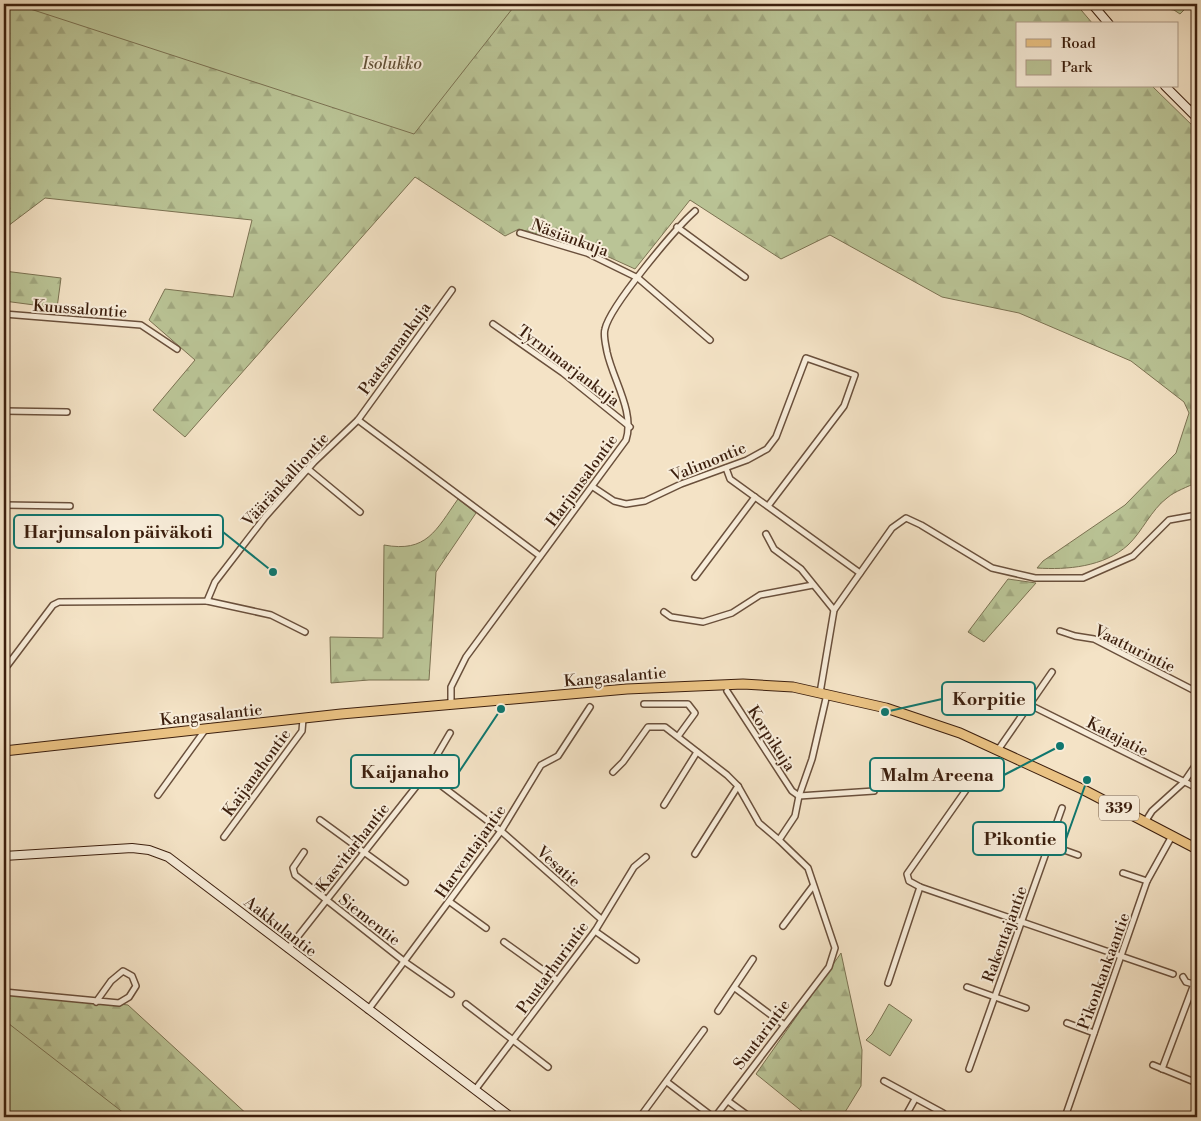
<svg xmlns="http://www.w3.org/2000/svg" width="1201" height="1121" font-family="'Libre Bodoni',serif">
<style>
.forest{fill:url(#forest-firs);stroke:#7b7252}
.park{fill:#bac496;stroke:#7b7252}
.lines{fill:none;stroke-linecap:round;stroke-linejoin:round}
.street-casing{stroke:#6a503c;stroke-width:8}
.secondary-casing{stroke:#3c1f0e;stroke-width:10}
.primary-casing{stroke:#3c1f0e;stroke-width:11}
.street{stroke:#f8edda;stroke-width:5}
.secondary{stroke:#f8edda;stroke-width:8}
.primary{stroke:#eac283;stroke-width:9}
.labels{text-anchor:middle;stroke-width:4;stroke-linejoin:round;paint-order:stroke}
.shield{fill:#f8edda;stroke:#745d4b;stroke-width:1}
.shield-label{font-size:15px;font-weight:bold;fill:#3c1f0e}
.park-label{font-size:16px;font-style:italic;fill:#625137;stroke:#f8edda}
.street-label{font-size:16px;fill:#3c1f0e;stroke:#f8edda}
.leader{fill:none;stroke:#0f766e;stroke-width:2}
.callout-dot{fill:#0f766e;stroke:#f8edda;stroke-width:2}
.callout{fill:#f8edda;stroke:#0f766e;stroke-width:2}
.callout-label{font-size:18px;text-anchor:middle;font-weight:bold;fill:#3c1f0e}
</style>
<defs>
<pattern id="forest-firs" width="22" height="20" patternUnits="userSpaceOnUse" patternTransform="scale(1.25)"><rect width="22" height="20" fill="#bac496"/><path d="M5 1l3.5 6h-7zM16 11l3.5 6h-7z" fill="#a1a880"/></pattern>
</defs>
<rect width="100%" height="100%" fill="#f4e3c6"/>
<filter id="stains"><feTurbulence type="fractalNoise" baseFrequency=".004" numOctaves="4"/><feColorMatrix values="0 0 0 0 .2 0 0 0 0 .09 0 0 0 0 .02 0 0 0 .5 -.17"/></filter>
<radialGradient id="worn" r=".72"><stop offset=".6" stop-color="#630" stop-opacity="0"/><stop offset="1" stop-color="#630" stop-opacity=".3"/></radialGradient>
<!-- forest -->
<g class="forest">
<path d="M 4,4 L 1076,4 L 1093,24 L 1017,24 L 1017,86 L 1152,86 L 1197,130 L 1197,482 C 1188,487 1175,491 1167,498 C 1151,510 1142,532 1128,545 C 1104,567 1067,570 1037,568 L 1043,561 L 1125,505 L 1176,453 L 1189,413 L 1184,402 L 1131,361 L 1019,313 L 942,297 L 830,235 L 781,259 L 690,200 L 635,269 L 589,248 L 519,229 L 505,236 L 415,177 L 185,437 L 153,410 L 195,360 L 149,320 L 165,289 L 233,297 L 252,220 L 45,198 L 4,229 Z"/>
<polygon points="4,271 61,278 57,308 4,301"/>
<path d="M 458,499 L 476,513 L 436,572 L 429,680 L 369,680 L 331,683 L 330,637 L 383,638 L 384,545 C 427,553 436,530 458,499 Z"/>
<polygon points="1008,579 1036,583 984,642 968,632"/>
<polygon points="841,953 862,1050 861,1086 842,1117 809,1117 756,1074"/>
<polygon points="4,991 128,1005 250,1117 4,1117"/>
</g>
<!-- park -->
<g class="park">
<polygon points="15,4 516,4 414,134"/>
<polygon points="1163,4 1190,4 1180,14 1174,10 1160,8"/>
<polygon points="889,1004 912,1020 890,1056 866,1040 872,1034"/>
<polygon points="4,1020 129,1117 4,1117"/>
</g>
<g class="lines">
<!-- street casing -->
<g class="street-casing">
<g id="street">
<polyline points="1190,111 1197,103"/>
<polyline points="677,227 745,277"/>
<polyline points="520,233 587,253 638,278 710,340"/>
<polyline points="4,314 141,325 177,349"/>
<polyline points="493,324 563,373 630,427"/>
<polyline points="4,411 67,412"/>
<polyline points="358,420 540,556"/>
<polyline points="726,468 730,479 860,573"/>
<polyline points="308,469 360,512"/>
<polyline points="593,487 614,501 626,504 645,501 681,484 747,460 767,449 776,437 806,358 855,375 844,406 768,506"/>
<polyline points="4,505 70,506"/>
<polyline points="766,534 774,549 801,569 834,610"/>
<polyline points="695,577 755,497"/>
<polyline points="207,601 271,615 305,632"/>
<polyline points="664,612 671,617 703,622 732,613 760,595 813,585"/>
<polyline points="1060,631 1075,636 1094,639 1197,692"/>
<polyline points="4,670 53,605 59,602 207,601 215,582 265,517 314,462 358,420 452,290"/>
<polyline points="727,691 792,791 799,796 874,791"/>
<polyline points="820,693 834,610 892,528 906,518 921,525 992,568 1035,578 1083,578 1133,556 1169,520 1197,515"/>
<polyline points="644,704 688,704 695,713 679,735"/>
<polyline points="1028,704 1197,788"/>
<path d="M 451,705 L 451,687 L 466,657 L 626,440 C 635,412 613,380 607,352 C 606,346 603,335 605,329 C 610,306 675,229 695,211"/>
<polyline points="998,750 1052,672"/>
<polyline points="613,772 623,762 648,727 665,727 727,775 738,786 759,823 779,840"/>
<polyline points="426,774 501,831 601,919"/>
<polyline points="158,795 205,730"/>
<polyline points="664,805 697,752"/>
<polyline points="320,820 405,882"/>
<polyline points="1145,822 1152,811 1184,782 1197,763"/>
<polyline points="1019,834 1078,855"/>
<polyline points="224,837 302,731 303,719"/>
<polyline points="304,852 293,868 295,875 405,962 451,994"/>
<polyline points="695,854 738,786"/>
<polyline points="1123,873 1147,881"/>
<polyline points="920,887 1173,974"/>
<polyline points="450,902 486,928"/>
<polyline points="783,926 813,886"/>
<polyline points="595,931 636,960"/>
<polyline points="504,942 557,980"/>
<polyline points="288,949 426,774 450,733"/>
<polyline points="1183,977 1186,982 1197,985"/>
<polyline points="888,983 920,887 909,881 907,874 973,780"/>
<polyline points="967,987 1026,1008"/>
<polyline points="735,988 783,1024"/>
<polyline points="4,992 119,1003 129,997 136,986 132,976 123,971 111,981 96,1002"/>
<polyline points="466,1004 548,1067"/>
<polyline points="368,1010 501,831 541,765 558,756 590,707"/>
<polyline points="718,1011 753,959"/>
<polyline points="1067,1023 1094,1033"/>
<polyline points="1153,1065 1197,1083"/>
<polyline points="969,1069 1062,808"/>
<polyline points="1162,1069 1194,984"/>
<polyline points="884,1081 943,1113"/>
<polyline points="667,1082 713,1117"/>
<polyline points="475,1090 595,931 634,867 646,857"/>
<polyline points="728,1101 750,1117"/>
<polyline points="640,1117 704,1030"/>
<polyline points="715,1117 829,967 835,948 808,868 779,840 795,816 799,796 812,759 827,694"/>
<polyline points="905,1117 915,1099"/>
<polyline points="1065,1117 1147,881 1172,836"/>
</g>
</g>
<!-- secondary casing -->
<g class="secondary-casing">
<g id="secondary">
<polyline points="1092,4 1109,24"/>
<polyline points="1165,86 1197,118"/>
<polyline points="4,856 132,848 149,850 168,857 511,1117"/>
</g>
</g>
<!-- primary casing -->
<g class="primary-casing">
<polyline id="primary" points="4,751 341,714 627,689 743,684 793,687 886,708 960,733 1082,789 1197,849"/>
</g>
<!-- street -->
<use href="#street" class="street"/>
<!-- secondary -->
<use href="#secondary" class="secondary"/>
<!-- primary -->
<use href="#primary" class="primary"/>
</g>
<g class="labels">
<!-- shield labels -->
<rect class="shield" x="1099" y="795.5" width="40" height="25" rx="4"/>
<g class="shield-label">
<text x="1119" y="813">339</text>
</g>
<!-- park labels -->
<g class="park-label">
<text x="392" y="69">Isolukko</text>
</g>
<!-- street labels -->
<g class="street-label">
<text transform="translate(570 237) rotate(20)" y="6">Näsiänkuja</text>
<text transform="translate(80 308) rotate(4)" y="6">Kuussalontie</text>
<text transform="translate(394 348) rotate(-54)" y="6">Paatsamankuja</text>
<text transform="translate(569 365) rotate(37)" y="6">Tyrnimarjankuja</text>
<text transform="translate(708 461) rotate(-22)" y="6">Valimontie</text>
<text transform="translate(285 479) rotate(-48)" y="6">Vääränkalliontie</text>
<text transform="translate(581 480) rotate(-54)" y="6">Harjunsalontie</text>
<text transform="translate(1135 648) rotate(26)" y="6">Vaatturintie</text>
<text transform="translate(615 676) rotate(-5)" y="6">Kangasalantie</text>
<text transform="translate(211 714) rotate(-6)" y="6">Kangasalantie</text>
<text transform="translate(1118 736) rotate(27)" y="6">Katajatie</text>
<text transform="translate(772 738) rotate(57)" y="6">Korpikuja</text>
<text transform="translate(256 772) rotate(-54)" y="6">Kaijanahontie</text>
<text transform="translate(352 847) rotate(-52)" y="6">Kasvitarhantie</text>
<text transform="translate(470 851) rotate(-55)" y="6">Harventajantie</text>
<text transform="translate(559 866) rotate(42)" y="6">Vesatie</text>
<text transform="translate(370 919) rotate(38)" y="6">Siementie</text>
<text transform="translate(281 926) rotate(38)" y="6">Aakkulantie</text>
<text transform="translate(1004 934) rotate(-70)" y="6">Rakentajantie</text>
<text transform="translate(552 967) rotate(-54)" y="6">Puutarhurintie</text>
<text transform="translate(1103 971) rotate(-70)" y="6">Pikonkankaantie</text>
<text transform="translate(761 1034) rotate(-53)" y="6">Suutarintie</text>
</g>
</g>
<!-- callouts -->
<path class="leader" d="M273 572L223 532M885 712L942 699M501 709L459 772M1060 746L1004 775M1087 780L1066 839"/>
<g class="callout-dot">
<circle cx="273" cy="572" r="5"/>
<circle cx="885" cy="712" r="5"/>
<circle cx="501" cy="709" r="5"/>
<circle cx="1060" cy="746" r="5"/>
<circle cx="1087" cy="780" r="5"/>
</g>
<g class="callout">
<rect x="14" y="515" width="209" height="33" rx="5"/>
<rect x="942" y="682" width="93" height="33" rx="5"/>
<rect x="351" y="755" width="108" height="33" rx="5"/>
<rect x="870" y="758" width="134" height="33" rx="5"/>
<rect x="973" y="822" width="93" height="33" rx="5"/>
</g>
<g class="callout-label">
<text x="118" y="538">Harjunsalon päiväkoti</text>
<text x="989" y="705">Korpitie</text>
<text x="405" y="778">Kaijanaho</text>
<text x="937" y="781">Malm Areena</text>
<text x="1020" y="845">Pikontie</text>
</g>
<!-- margin -->
<rect width="1201" height="1121" fill="none" stroke="#f4e3c6" stroke-width="20"/>
<rect x="5" y="5" width="1191" height="1111" fill="none" stroke="#3c1f0e" stroke-width="2.5"/>
<rect x="10" y="10" width="1181" height="1101" fill="none" stroke="#3c1f0e"/>
<!-- legend -->
<rect x="1016" y="22" width="162" height="65" fill="#f8edda" stroke="#ad9b88"/>
<rect x="1026" y="39" width="25" height="8" fill="#eac283" stroke="#ad9b88"/>
<text x="1061" y="48" font-size="15" fill="#3c1f0e">Road</text>
<rect x="1026" y="60" width="25" height="15" fill="#bac496" stroke="#ad9b88"/>
<text x="1061" y="72" font-size="15" fill="#3c1f0e">Park</text>
<rect width="100%" height="100%" filter="url(#stains)"/>
<rect width="100%" height="100%" fill="url(#worn)"/>
</svg>
